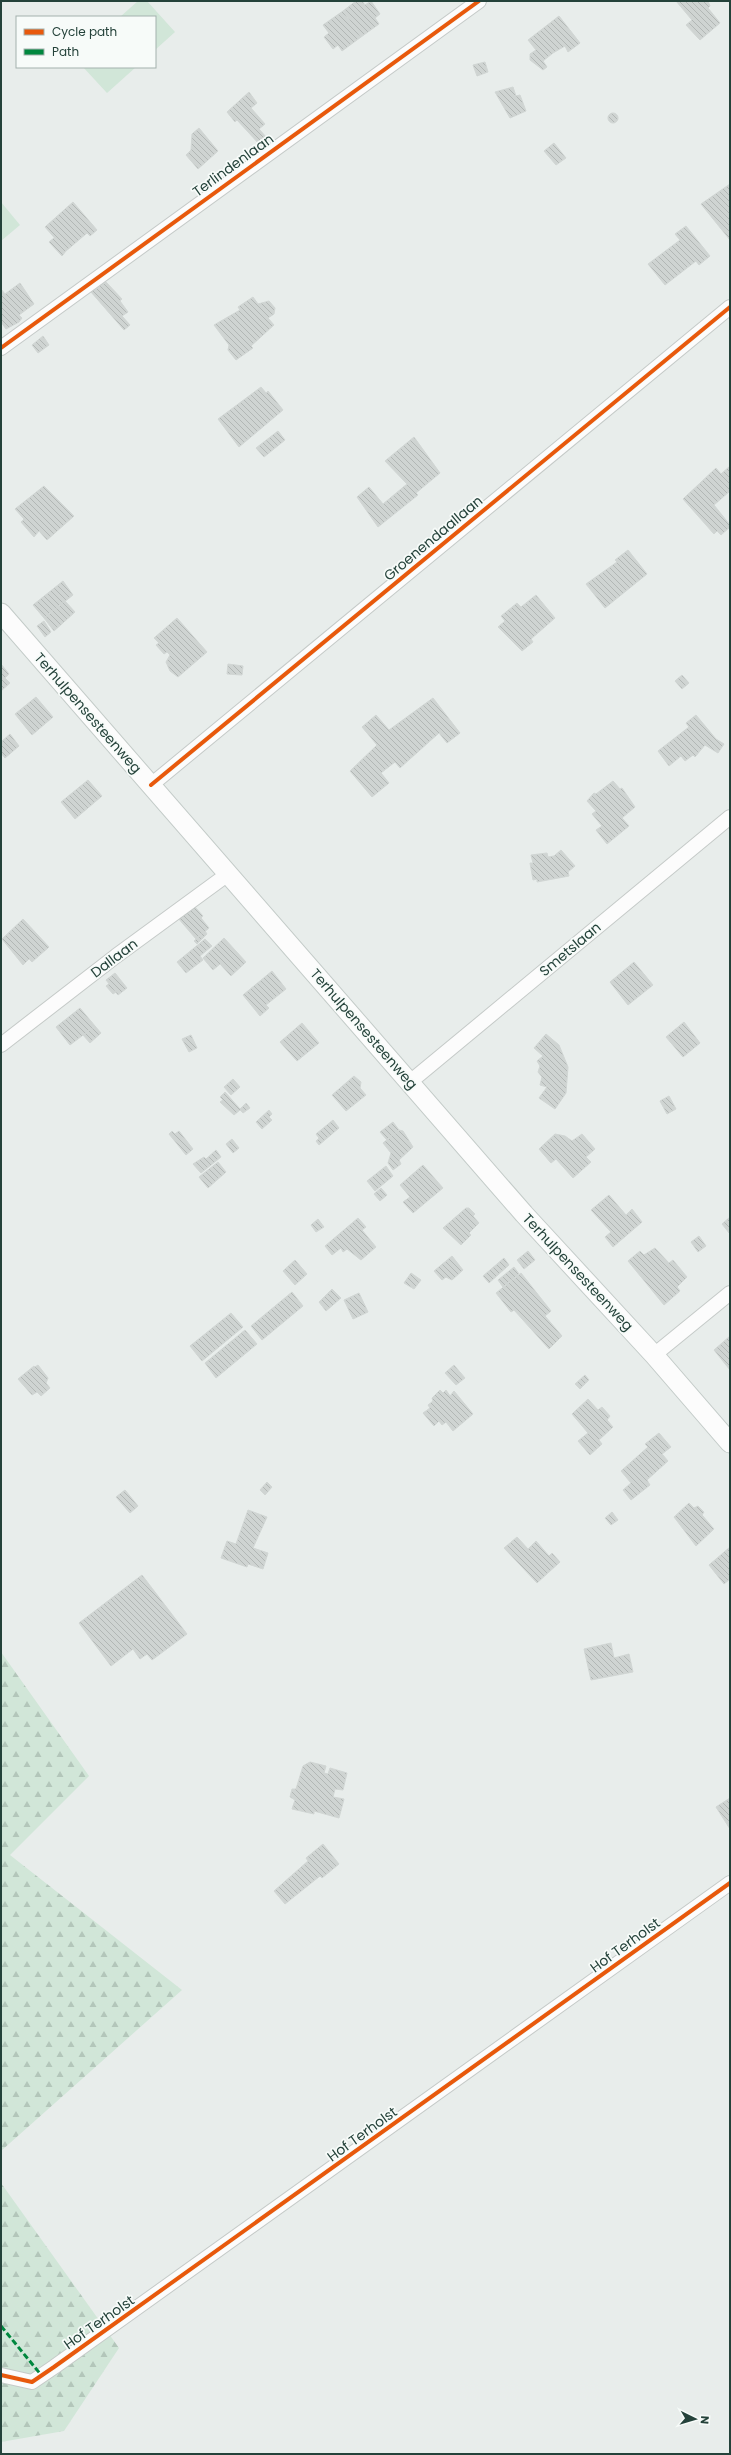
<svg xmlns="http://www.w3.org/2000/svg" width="731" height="2455" font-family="Poppins,sans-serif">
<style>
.green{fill:#d1e6d8}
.forest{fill:url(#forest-firs)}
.building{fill:url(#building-back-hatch);stroke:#d1d6d4}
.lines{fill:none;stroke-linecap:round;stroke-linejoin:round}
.street-casing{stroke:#c5cac8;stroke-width:16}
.secondary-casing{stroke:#c3cbc8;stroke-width:21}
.street{stroke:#fcfcfc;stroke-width:14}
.secondary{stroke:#fcfcfc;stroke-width:19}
.quiet{stroke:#00873e;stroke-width:3;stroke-dasharray:6 3;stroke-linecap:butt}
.cycleway-casing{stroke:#f7fbf9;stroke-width:6}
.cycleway{stroke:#e8590c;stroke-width:4}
.labels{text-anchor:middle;stroke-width:3.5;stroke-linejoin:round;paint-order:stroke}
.street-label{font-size:14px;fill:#24423a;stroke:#f7fbf9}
</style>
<defs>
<pattern id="forest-firs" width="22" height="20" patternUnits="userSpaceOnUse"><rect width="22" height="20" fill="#d1e6d8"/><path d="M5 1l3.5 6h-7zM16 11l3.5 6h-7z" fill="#b3c6ba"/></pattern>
<pattern id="building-back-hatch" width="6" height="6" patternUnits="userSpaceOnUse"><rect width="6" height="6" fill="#cfd4d2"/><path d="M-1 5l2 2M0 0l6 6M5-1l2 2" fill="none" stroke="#b2b7b5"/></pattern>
</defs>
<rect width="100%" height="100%" fill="#e8edeb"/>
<!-- green -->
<g class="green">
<polygon points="138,1 147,1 175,32 155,50 155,17 120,17"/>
<polygon points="83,67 136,67 107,93"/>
<polygon points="1,202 20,225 1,241"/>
</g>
<!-- forest -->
<g class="forest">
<polygon points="1,1652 89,1776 10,1855 182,1990 1,2151"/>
<polygon points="1,2183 119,2348 64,2431 1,2442"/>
</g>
<!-- building -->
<g class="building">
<polygon points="356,1 362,1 365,5 371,1 380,14 375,18 379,24 361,37 343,11"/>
<polygon points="676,1 708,1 710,6 708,8 720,23 700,40 686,25 692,20"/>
<polygon points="343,11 361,37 342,51 338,45 333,49 324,37 329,33 323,25"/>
<polygon points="559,16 580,43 568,52 565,46 553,53 543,61 547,67 543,70 530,60 530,54 536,50 528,40"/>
<polygon points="485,62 488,72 477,76 473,65"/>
<polygon points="513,87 516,96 520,95 526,111 510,118 495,92"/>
<polygon points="249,92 257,103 251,108 265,124 259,129 267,138 260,145 237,120 235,122 227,112"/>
<circle cx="613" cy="118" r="5"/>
<polygon points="199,128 218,151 198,169 186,155 191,150 192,134"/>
<polygon points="554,143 566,158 556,165 544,151"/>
<polygon points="730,184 730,240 701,204"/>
<polygon points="73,202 97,230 90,236 87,233 66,251 45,227"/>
<polygon points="686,226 710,256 699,265 696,261 665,285 648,264 680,240 675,234"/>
<polygon points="54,238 66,251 62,256 49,242"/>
<polygon points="106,282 122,299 120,301 128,312 122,316 130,325 124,330 91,292"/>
<polygon points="20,283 34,304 19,315 22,318 19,322 6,329 1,322 1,289 5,294"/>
<polygon points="253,297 258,304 269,301 275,308 274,314 268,318 274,325 251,346 253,348 236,360 228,350 229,345 214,325 240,310 238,307"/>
<polygon points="43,336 49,345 38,353 32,345"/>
<polygon points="261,387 266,393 268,391 283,410 239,447 218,419"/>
<polygon points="278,431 285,440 264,457 256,448"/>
<polygon points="414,437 440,473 416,493 418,495 378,527 357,497 369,487 383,504 407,484 385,461"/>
<polygon points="730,466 730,491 714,505 730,525 730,527 721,535 717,531 714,534 683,499 716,468 721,474"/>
<polygon points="44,486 74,516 47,540 39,531 34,537 21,522 24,519 15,509"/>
<polygon points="628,550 647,574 605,608 586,584 617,562 615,560"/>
<polygon points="63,581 73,595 44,618 33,605"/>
<polygon points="536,595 555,618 531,639 533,642 522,651 498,627 505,621 501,616 517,603 521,607"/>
<polygon points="65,601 75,612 54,631 44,618"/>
<polygon points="177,618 207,652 178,677 170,671 166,662 170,655 167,652 164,654 156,645 159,643 154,638"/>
<polygon points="44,621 51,632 45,637 37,626"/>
<polygon points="1,664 9,674 5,678 10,683 1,691"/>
<polygon points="228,664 243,666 242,675 227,674"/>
<polygon points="682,675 689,683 682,689 675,681"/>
<polygon points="36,697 53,717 32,735 15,714"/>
<polygon points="433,698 460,733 447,743 439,733 400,768 395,762 381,773 389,783 372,797 350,771 377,745 362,727 376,715 389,730"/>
<polygon points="696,715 716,739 724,744 718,753 705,745 695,757 693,755 685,761 681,756 669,766 658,751 689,727 686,723"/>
<polygon points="10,734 19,746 5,758 1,753 1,742"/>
<polygon points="88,780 102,796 75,819 61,802"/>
<polygon points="613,781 620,789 622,788 635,807 622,818 629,826 607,844 596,830 602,826 592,814 596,811 587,801 594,793 596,794"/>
<polygon points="561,850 575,866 568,872 569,876 537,882 537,879 533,880 530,863 533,863 531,855 547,853 548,857 554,856"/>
<polygon points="191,907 195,907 203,916 201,918 209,928 196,939 178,918"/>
<polygon points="23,919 49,947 32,962 29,959 23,965 2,939"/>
<polygon points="205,931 207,934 197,944 194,941"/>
<polygon points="224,938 246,962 231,976 220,964 213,970 203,958"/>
<polygon points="205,939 212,946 200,956 203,960 186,973 177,962"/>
<polygon points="634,962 653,985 628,1005 610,982"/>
<polygon points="272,971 286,989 266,1005 269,1008 260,1016 243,995"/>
<polygon points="115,973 127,988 118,995 106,980"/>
<polygon points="110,983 116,992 113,994 106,986"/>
<polygon points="80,1008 95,1026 70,1045 56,1027"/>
<polygon points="684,1022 700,1043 683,1057 666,1037"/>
<polygon points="302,1023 319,1043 297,1061 280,1042"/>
<polygon points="95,1026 101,1033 90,1043 83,1035"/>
<polygon points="546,1034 559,1045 568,1067 566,1093 555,1109 539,1098 547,1087 540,1085 542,1077 538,1072 540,1066 537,1061 543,1056 534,1048"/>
<polygon points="191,1035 197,1048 189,1052 182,1039"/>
<polygon points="354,1076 361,1082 360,1088 366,1095 346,1111 332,1095"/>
<polygon points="233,1079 240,1087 231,1095 224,1087"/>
<polygon points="225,1092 240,1109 246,1103 250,1108 243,1113 240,1110 234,1115 220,1102 223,1100 220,1097"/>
<polygon points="669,1096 676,1109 667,1114 660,1101"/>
<polygon points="269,1110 272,1114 269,1117 272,1120 262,1129 256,1122"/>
<polygon points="333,1120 339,1128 319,1145 316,1141 319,1138 316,1134"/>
<polygon points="393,1122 399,1130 387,1140 380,1132"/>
<polygon points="399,1130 403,1131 413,1147 399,1160 401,1164 393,1170 388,1163 391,1153 383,1143"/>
<polygon points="172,1131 175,1134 179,1131 193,1149 186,1155 169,1134"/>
<polygon points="555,1134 565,1136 572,1141 582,1134 595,1149 586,1157 591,1162 573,1178 556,1159 551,1163 539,1149"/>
<polygon points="232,1139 239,1148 233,1153 226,1144"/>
<polygon points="216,1150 221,1157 201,1173 193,1164 204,1157 206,1159"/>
<polygon points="218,1162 226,1172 208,1188 199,1177"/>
<polygon points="423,1165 443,1188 413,1213 403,1202 410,1197 400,1185"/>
<polygon points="386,1166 393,1176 375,1191 367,1181"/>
<polygon points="381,1188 387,1195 380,1201 374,1194"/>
<polygon points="609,1195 626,1215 632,1209 642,1222 613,1247 605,1237 611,1232 591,1210"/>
<polygon points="466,1208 469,1208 475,1214 473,1216 479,1223 469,1233 471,1235 461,1245 443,1228"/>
<polygon points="730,1217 730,1234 722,1224"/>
<polygon points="358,1218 366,1227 362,1230 376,1247 361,1260 347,1249 343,1252 341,1248 332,1255 325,1246"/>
<polygon points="318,1219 324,1227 316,1232 311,1225"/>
<polygon points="699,1236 706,1246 698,1252 691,1242"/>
<polygon points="655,1248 669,1263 673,1260 687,1277 677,1287 680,1291 664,1305 628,1261 640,1251 644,1255"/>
<polygon points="528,1251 535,1260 524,1269 517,1260"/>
<polygon points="452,1256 463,1270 452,1280 446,1277 442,1280 434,1271"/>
<polygon points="504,1258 509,1265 489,1283 483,1276"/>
<polygon points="295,1260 307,1274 295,1285 283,1271"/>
<polygon points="514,1267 519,1274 503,1287 498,1280"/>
<polygon points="411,1273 421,1280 414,1289 404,1283"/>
<polygon points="521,1273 551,1311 545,1316 562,1336 549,1349 514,1310 511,1312 496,1293"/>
<polygon points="332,1289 341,1298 326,1311 319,1302"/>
<polygon points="292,1292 303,1306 262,1340 251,1326"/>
<polygon points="359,1293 368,1312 353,1319 344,1300"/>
<polygon points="231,1313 243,1327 202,1361 190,1346"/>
<polygon points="245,1330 257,1344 216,1378 205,1363"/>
<polygon points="730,1336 730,1370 714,1350"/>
<polygon points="38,1365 48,1378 46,1383 50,1388 41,1396 37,1392 32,1395 18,1379 34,1366 35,1367"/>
<polygon points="454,1365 465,1378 456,1385 445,1373"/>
<polygon points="585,1375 589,1380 580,1389 575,1384"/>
<polygon points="440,1390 443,1393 446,1390 450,1396 454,1391 473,1414 453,1431 446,1422 442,1425 439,1421 434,1426 423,1413 430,1408 428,1405 433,1401 432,1398"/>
<polygon points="588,1399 598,1410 602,1407 610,1416 607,1420 613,1427 599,1440 602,1444 590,1455 578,1441 588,1433 572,1414"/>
<polygon points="659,1433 671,1447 662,1454 668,1461 647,1480 650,1485 631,1500 623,1490 631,1483 621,1471 648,1447 645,1444"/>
<polygon points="267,1482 272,1487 265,1495 260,1490"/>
<polygon points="125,1490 138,1506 130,1513 116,1497"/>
<polygon points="689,1503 694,1508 698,1506 704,1512 702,1515 714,1529 696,1546 674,1517"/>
<polygon points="248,1510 267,1517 253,1548 268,1553 263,1569 248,1564 247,1567 221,1558 227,1541 236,1544"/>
<polygon points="612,1512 618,1520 611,1525 605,1518"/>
<polygon points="517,1537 528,1549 536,1541 549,1556 552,1553 560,1562 537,1583 504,1548"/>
<polygon points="730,1547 730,1579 724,1584 709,1565"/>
<polygon points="142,1575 187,1634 152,1660 147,1654 140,1659 133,1649 111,1666 79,1623"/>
<polygon points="611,1643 614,1658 629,1654 633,1672 591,1680 584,1649"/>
<polygon points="310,1762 326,1766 324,1773 328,1774 330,1768 347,1773 343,1790 335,1789 333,1797 344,1799 339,1818 314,1811 314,1814 292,1809 295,1800 290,1797 292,1789 296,1789 303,1766"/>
<polygon points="730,1798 730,1829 716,1807"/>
<polygon points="323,1844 339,1864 322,1878 320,1876 285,1904 274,1891 308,1861 306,1858"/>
</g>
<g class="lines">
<!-- street casing -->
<g class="street-casing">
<g id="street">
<polyline points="1,348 479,1"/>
<polyline points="151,785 730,307"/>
<polyline points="1,1045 116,956 228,874"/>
<polyline points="410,1082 730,817"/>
<polyline points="654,1355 730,1293"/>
<polyline points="1,2375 32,2382 54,2367 730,1883"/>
</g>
</g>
<!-- secondary casing -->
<g class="secondary-casing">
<polyline id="secondary" points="1,613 524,1214 654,1355 730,1443"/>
</g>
<!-- street -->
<use href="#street" class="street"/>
<!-- secondary -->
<use href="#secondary" class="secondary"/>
<!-- quiet -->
<polyline class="quiet" points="1,2326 42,2376"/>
<!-- cycleway casing -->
<g class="cycleway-casing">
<g id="cycleway">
<polyline points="1,348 479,1"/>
<polyline points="151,785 730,307"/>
<polyline points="1,2375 32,2382 54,2367 730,1883"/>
</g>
</g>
<!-- cycleway -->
<use href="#cycleway" class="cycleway"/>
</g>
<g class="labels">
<!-- street labels -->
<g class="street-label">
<text transform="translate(233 165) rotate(-36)" y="5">Terlindenlaan</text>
<text transform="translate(433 538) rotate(-40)" y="5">Groenendaallaan</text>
<text transform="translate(88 713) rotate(49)" y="5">Terhulpensesteenweg</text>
<text transform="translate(570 949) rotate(-40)" y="5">Smetslaan</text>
<text transform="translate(114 958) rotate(-37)" y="5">Dallaan</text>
<text transform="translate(364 1029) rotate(49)" y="5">Terhulpensesteenweg</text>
<text transform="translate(578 1272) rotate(47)" y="5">Terhulpensesteenweg</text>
<text transform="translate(625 1945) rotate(-36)" y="5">Hof Terholst</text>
<text transform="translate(362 2134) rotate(-36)" y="5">Hof Terholst</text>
<text transform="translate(99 2322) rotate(-35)" y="5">Hof Terholst</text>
</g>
</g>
<!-- border -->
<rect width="731" height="2455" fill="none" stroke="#24423a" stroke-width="4"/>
<!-- legend -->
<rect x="16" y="16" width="140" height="52" fill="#f7fbf9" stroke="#a3b1ad"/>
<rect x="24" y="29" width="20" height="6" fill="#e8590c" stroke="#a3b1ad"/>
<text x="52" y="36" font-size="12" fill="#24423a">Cycle path</text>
<rect x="24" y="49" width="20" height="6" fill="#00873e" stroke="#a3b1ad"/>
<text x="52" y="56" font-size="12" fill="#24423a">Path</text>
<!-- north arrow -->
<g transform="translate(695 2419) rotate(95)" stroke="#f7fbf9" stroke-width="3" paint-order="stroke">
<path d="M0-3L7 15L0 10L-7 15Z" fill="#24423a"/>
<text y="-6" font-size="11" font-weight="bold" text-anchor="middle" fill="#24423a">N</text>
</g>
</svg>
